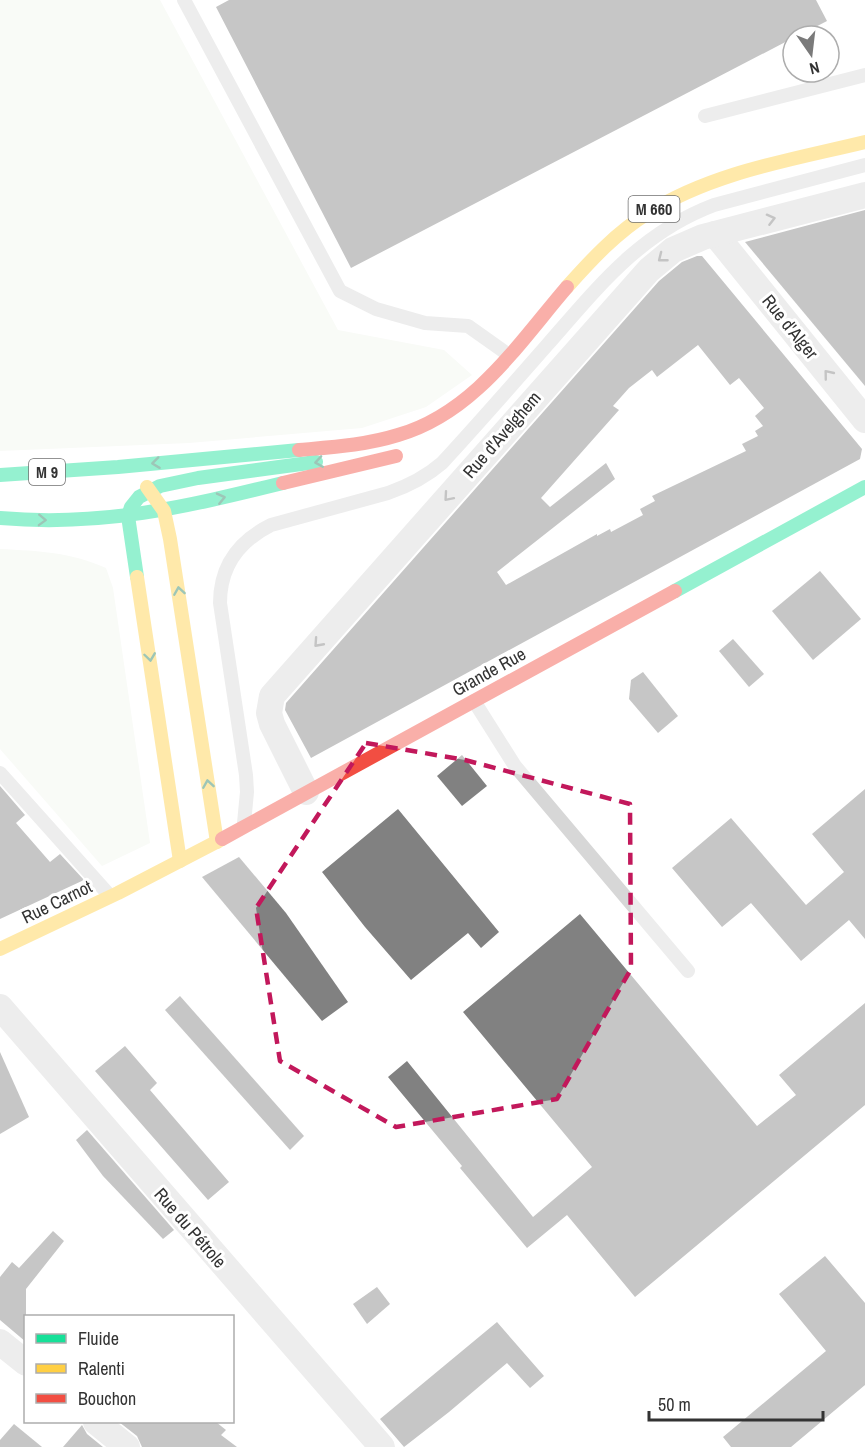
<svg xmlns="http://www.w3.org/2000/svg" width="865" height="1447" font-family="'Archivo Narrow',sans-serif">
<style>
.green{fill:#f1f5ed}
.building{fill:#818181;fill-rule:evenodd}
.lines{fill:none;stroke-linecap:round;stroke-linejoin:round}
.lane{stroke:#d7d7d7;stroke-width:14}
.street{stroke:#d7d7d7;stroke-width:26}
.fast{stroke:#16e098;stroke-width:14}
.slow{stroke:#ffcf43;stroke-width:14}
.jam{stroke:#f24e42;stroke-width:14}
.oneway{stroke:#7d7d7d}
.oneway2{stroke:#268160}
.marked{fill:none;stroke:#c2185b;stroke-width:4.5;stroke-dasharray:12 8;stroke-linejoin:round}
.labels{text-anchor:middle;stroke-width:6;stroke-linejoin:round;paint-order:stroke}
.shield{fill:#fff;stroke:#707070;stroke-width:1.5}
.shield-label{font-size:16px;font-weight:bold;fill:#333}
.street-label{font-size:18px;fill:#333;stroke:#fff}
</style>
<rect width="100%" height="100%" fill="#fff"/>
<!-- green -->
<g class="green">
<polygon points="0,0 160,0 338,330 444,350 472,375 426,407 362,428 189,443 0,451"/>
<path d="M 0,549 C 39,551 70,552 106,568 L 113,588 L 150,843 L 102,866 L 0,749 Z"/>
</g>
<!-- building -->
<g class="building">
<polygon points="229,0 816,0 827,21 798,36 793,36 793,38 351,268 216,7"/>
<polygon points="865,210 865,386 745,242"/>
<path d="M 697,256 L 702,256 L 862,449 L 860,459 L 311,758 L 285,710 L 286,703 L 659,281 L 682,262 ZM 698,345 L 730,385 L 739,378 L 764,408 L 755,416 L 763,426 L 755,431 L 758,436 L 742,444 L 746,451 L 652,496 L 655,501 L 640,509 L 643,515 L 611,532 L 610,529 L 597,536 L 597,534 L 506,585 L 497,572 L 615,479 L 606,463 L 550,507 L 541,498 L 619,410 L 613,406 L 629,388 L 652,370 L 657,377 Z"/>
<polygon points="820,571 861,619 813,660 772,611"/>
<polygon points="733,639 764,674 749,687 719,651"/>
<polygon points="643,672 678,716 658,733 629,699 631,680"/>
<polygon points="462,755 487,786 462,806 437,776"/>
<polygon points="0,786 25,815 16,823 50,862 60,854 84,880 0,919"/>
<polygon points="865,789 865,939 849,920 801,961 751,903 722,927 672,868 731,818 806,905 844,872 812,834"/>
<polygon points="398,809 499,932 481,948 468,933 411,980 365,927 322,872"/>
<polygon points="239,857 286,913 348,1002 322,1021 202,877"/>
<polygon points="580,914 757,1126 796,1095 779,1075 865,1003 865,1105 635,1297 567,1215 527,1248 460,1168 462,1166 388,1077 407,1061 533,1217 592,1167 463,1012"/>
<polygon points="180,996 304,1136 290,1150 165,1010"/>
<polygon points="125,1046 157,1083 150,1090 229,1182 208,1200 95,1071"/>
<polygon points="0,1052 29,1117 0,1134"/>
<polygon points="87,1130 174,1230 163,1239 103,1176 76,1140"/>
<polygon points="53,1231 64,1241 26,1289 26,1342 0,1320 0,1277 12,1262 19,1268"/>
<polygon points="825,1256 865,1303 865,1385 791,1447 731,1447 723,1437 826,1351 779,1294"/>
<polygon points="377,1287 390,1304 367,1324 353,1304"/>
<polygon points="497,1322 544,1376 530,1388 507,1363 449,1412 404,1447 380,1419"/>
<polygon points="119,1422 216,1422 226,1430 221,1435 237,1447 142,1447 137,1436"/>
<polygon points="14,1424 42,1447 0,1447 0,1440"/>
<polygon points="82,1425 87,1434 103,1447 63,1447"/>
</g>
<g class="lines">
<!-- lane -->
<g class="lane">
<polyline points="184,0 340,291 376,309 425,323 468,326 509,355"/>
<polyline points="705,116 865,75"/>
<polyline points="474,701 515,766 688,971"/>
<polyline points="0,773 110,896"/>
<path d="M 244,823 L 247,792 L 246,775 L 220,603 C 220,566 239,541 271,525 L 388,493 C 408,486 426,477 442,463 C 478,424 513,384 548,344 C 599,286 640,233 714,205 L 865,165"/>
</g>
<!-- street -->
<g class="street">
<polyline points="715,234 865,420"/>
<polyline points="306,792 272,724 269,713 272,696 649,270 673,250 703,237 865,195"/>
<polyline points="0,1007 382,1447"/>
<polyline points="0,1342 26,1363"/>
<polyline points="96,1422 127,1447"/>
</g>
<!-- fast -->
<g class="fast">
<polyline points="0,475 118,467 299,450"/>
<path d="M 0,518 C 102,527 185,507 283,483"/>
<polyline points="137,577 128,516 131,507 139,497 160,486 198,478 316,462"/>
<polyline points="675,591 865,487"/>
</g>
<!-- slow -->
<g class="slow">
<path d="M 567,287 C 591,260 617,232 648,213 C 713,172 791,160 865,142"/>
<polyline points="147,487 164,511 170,539 217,842"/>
<polyline points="137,577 180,861"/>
<polyline points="0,949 118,893 222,839"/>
</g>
<!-- jam -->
<g class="jam">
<path d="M 299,450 C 333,447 366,445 398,435 C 474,413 518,344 567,287"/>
<polyline points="283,483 396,456"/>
<polyline points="222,839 675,591"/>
</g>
</g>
<!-- one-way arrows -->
<defs><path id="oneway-chevron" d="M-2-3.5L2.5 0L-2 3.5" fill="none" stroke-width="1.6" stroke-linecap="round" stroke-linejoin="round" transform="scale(1.5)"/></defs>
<g class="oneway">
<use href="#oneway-chevron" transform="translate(771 219) rotate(-14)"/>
<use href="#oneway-chevron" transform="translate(662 258) rotate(142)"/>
<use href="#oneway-chevron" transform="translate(828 374) rotate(-129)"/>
<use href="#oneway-chevron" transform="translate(448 497) rotate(131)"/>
<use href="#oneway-chevron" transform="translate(318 643) rotate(132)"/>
</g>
<g class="oneway2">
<use href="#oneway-chevron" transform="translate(319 462) rotate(171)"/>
<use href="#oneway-chevron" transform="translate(156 463) rotate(173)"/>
<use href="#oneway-chevron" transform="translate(221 498) rotate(-13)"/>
<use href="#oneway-chevron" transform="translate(42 520) rotate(2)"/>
<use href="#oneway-chevron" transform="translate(179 591) rotate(-99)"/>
<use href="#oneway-chevron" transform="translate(150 657) rotate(82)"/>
<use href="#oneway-chevron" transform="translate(208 784) rotate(-99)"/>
</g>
<!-- marked area -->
<path d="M0 0H865V1447H0ZM 366,743 L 465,760 L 630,804 L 631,969 L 557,1099 L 396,1127 L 280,1061 L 256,908 Z" fill="#fff" fill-opacity=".55" fill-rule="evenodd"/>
<path class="marked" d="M 366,743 L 465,760 L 630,804 L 631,969 L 557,1099 L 396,1127 L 280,1061 L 256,908 Z"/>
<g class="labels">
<!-- shield labels -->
<g class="shield">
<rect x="628.5" y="196" width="51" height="26" rx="4.5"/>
<rect x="29" y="459" width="36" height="26" rx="4.5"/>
</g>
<g class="shield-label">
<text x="654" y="215">M 660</text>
<text x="47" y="478">M 9</text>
</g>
<!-- street labels -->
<g class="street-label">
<text transform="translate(790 327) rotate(51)" y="6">Rue d'Alger</text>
<text transform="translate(502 435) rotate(-49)" y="6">Rue d'Avelghem</text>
<text transform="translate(489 672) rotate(-29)" y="6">Grande Rue</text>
<text transform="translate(57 902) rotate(-26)" y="6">Rue Carnot</text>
<text transform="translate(190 1228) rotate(49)" y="6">Rue du Pétrole</text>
</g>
</g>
<!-- legend -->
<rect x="24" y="1315" width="210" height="108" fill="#ffffff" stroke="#adadad" stroke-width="1.5"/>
<rect x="36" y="1334" width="30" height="9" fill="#16e098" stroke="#adadad" stroke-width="1.5"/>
<text x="78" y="1345" font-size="18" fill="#333333">Fluide</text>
<rect x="36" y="1364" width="30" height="9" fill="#ffcf43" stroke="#adadad" stroke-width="1.5"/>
<text x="78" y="1375" font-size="18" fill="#333333">Ralenti</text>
<rect x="36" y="1394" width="30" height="9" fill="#f24e42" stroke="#adadad" stroke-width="1.5"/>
<text x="78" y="1405" font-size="18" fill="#333333">Bouchon</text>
<!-- north arrow -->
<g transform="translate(811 54) rotate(166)"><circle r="28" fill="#ffffff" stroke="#adadad" stroke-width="1.5"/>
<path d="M0-4.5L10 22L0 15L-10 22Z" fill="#7a7a7a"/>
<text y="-9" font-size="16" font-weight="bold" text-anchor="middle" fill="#333333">N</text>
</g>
<!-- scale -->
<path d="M649 1411v9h174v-9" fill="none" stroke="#333333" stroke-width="3"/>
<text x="658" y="1411" font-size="18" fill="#333333" stroke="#ffffff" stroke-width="4.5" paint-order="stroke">50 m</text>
</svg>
